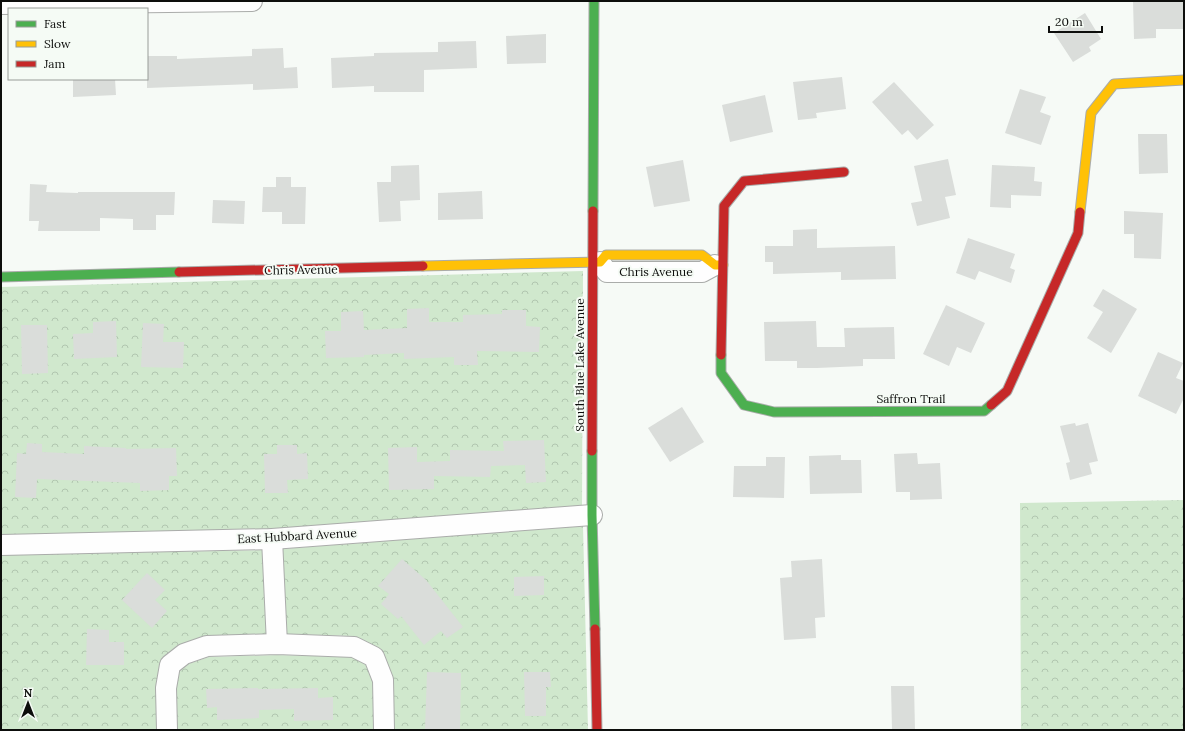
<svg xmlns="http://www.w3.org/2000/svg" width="1185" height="731" font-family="Lora,serif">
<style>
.forest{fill:url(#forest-crowns)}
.building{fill:#daddda}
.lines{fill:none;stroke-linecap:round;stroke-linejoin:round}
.street-casing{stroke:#aaacaa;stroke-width:22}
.fast-casing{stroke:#aaacaa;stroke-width:11}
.slow-casing{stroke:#aaacaa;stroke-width:11}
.jam-casing{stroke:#aaacaa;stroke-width:11}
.street{stroke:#fefefe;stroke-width:20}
.fast{stroke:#4caf50;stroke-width:9}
.slow{stroke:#ffc107;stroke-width:9}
.jam{stroke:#c62828;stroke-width:9}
.labels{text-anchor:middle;stroke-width:4;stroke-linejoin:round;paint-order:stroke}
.street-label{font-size:12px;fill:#0d0e0c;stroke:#f5fbf5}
</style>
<defs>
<pattern id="forest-crowns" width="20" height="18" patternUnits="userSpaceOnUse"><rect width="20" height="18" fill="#d0e8cd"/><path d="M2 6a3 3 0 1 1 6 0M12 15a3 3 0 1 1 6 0" fill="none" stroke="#b1c6af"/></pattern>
</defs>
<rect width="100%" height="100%" fill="#f6faf6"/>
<!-- forest -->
<g class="forest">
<polygon points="583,271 582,506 272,529 1,535 1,287"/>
<polygon points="1184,500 1184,730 1021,730 1020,503"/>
<polygon points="583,526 588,730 393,730 377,648 354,636 286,634 282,549"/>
<polygon points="264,550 267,634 205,637 178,645 164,657 158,730 1,730 1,555"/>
<polygon points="277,655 352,657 367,665 374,682 375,730 176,730 175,688 178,671 188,664 209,657"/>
</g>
<!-- building -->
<g class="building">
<polygon points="1133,1 1184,1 1184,29 1156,29 1156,38 1134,39"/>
<polygon points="1085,13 1101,39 1089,47 1091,51 1073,62 1054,33"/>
<polygon points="546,34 546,63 507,64 506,36"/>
<polygon points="476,41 477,68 424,70 424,92 374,92 374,86 332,88 331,58 374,56 374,53 438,52 438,42"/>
<polygon points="283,48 284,68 297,67 298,88 253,90 253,84 147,88 147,56 177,56 177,59 252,56 252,49"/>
<polygon points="842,77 846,109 816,113 817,118 798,120 793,82"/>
<polygon points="73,79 115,79 116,95 73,97"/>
<polygon points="894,82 934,125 917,140 908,130 902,135 872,102"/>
<polygon points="1020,89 1046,97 1040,112 1051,116 1041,145 1005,133"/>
<polygon points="765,95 773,132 730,142 722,105"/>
<polygon points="1138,134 1167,134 1168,173 1139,174"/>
<polygon points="948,159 956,195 945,197 950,218 917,226 911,203 922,201 914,166"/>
<polygon points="683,160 690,201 654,207 646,167"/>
<polygon points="419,165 420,200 400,201 401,221 379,222 377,182 391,182 391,166"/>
<polygon points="992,165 1035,167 1034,181 1042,182 1041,196 1011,195 1011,208 990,207"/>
<polygon points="276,177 291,177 291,187 306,187 305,224 282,224 282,212 262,212 263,187 276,187"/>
<polygon points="30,184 47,185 46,192 78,193 78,192 175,192 174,215 156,215 156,230 133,230 133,219 100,218 100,231 38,231 39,221 29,221"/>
<polygon points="482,191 483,219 438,220 438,193"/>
<polygon points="213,200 245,201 244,224 212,223"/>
<polygon points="1124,211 1163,213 1161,259 1134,258 1134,234 1124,234"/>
<polygon points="817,229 817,248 895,246 896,279 841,280 841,272 773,274 773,262 765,262 765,246 793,246 793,230"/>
<polygon points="968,238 1015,254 1010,268 1015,270 1011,283 979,271 975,280 956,273"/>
<polygon points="1103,289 1137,309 1111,353 1087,338 1103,312 1093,306"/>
<polygon points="946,305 985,323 971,353 957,347 949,366 923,354"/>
<polygon points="429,308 429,322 463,322 463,315 502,314 502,310 526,310 526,326 540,327 539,352 477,351 478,365 454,365 454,357 404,359 404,353 364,355 364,357 326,358 325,331 341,331 341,312 363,311 364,330 407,328 407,309"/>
<polygon points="116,321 117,357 74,359 73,334 93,333 93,322"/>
<polygon points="816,321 817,347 845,347 844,328 894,327 895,359 863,359 863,366 817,368 797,368 797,361 765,361 764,322"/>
<polygon points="143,323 164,324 163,342 184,342 183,368 141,367"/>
<polygon points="21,325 47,325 48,373 22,374"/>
<polygon points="1158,352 1183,363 1176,378 1184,381 1184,398 1176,414 1138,396"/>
<polygon points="682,407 704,442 670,462 648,428"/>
<polygon points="1075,423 1076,426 1088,423 1098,461 1089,463 1092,474 1070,480 1066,463 1070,462 1060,426"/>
<polygon points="544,440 546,482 526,483 525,465 491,466 490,477 434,476 434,489 389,490 388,448 417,447 417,462 450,461 450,450 504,451 503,441"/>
<polygon points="27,443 42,444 42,452 84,454 84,446 126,448 126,449 176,448 177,476 169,476 169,490 140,491 140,483 37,479 36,498 15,497 17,453 26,454"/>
<polygon points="277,445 297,445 297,454 307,453 308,479 287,480 288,493 265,493 264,454 277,454"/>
<polygon points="917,453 918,464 940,463 942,499 910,500 910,492 896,492 894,454"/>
<polygon points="841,455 841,460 861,460 862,493 810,494 809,456"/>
<polygon points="766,457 785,457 784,498 733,497 734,466 766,466"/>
<polygon points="402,559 426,580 463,627 447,638 441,631 424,645 401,616 398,619 381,604 389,594 378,586"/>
<polygon points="822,559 825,617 815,618 816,638 784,640 780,578 792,577 791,561"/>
<polygon points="147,573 165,590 155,600 167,611 152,628 122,600"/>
<polygon points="544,576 544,595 514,596 514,577"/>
<polygon points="87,629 109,630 109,642 124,642 124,665 86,665"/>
<polygon points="427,672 461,673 460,730 425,730"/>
<polygon points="524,672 550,672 551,687 546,687 546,716 525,716"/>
<polygon points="891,686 914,686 915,730 892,730"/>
<polygon points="258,688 258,689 318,688 318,698 333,697 333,720 294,721 294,709 259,710 259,718 217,720 217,707 207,708 206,689"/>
</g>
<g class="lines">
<!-- street casing -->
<g class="street-casing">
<g id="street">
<polyline points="1,4 252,1"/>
<polyline points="600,262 607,272 702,272 715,265"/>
<polyline points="272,539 277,644"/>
<polyline points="1,545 272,539 592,515"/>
<polyline points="167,730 166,688 170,665 184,654 207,646 277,644 354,647 374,657 383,680 384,730"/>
</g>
</g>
<!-- fast casing -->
<g class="fast-casing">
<g id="fast">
<polyline points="593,211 594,1"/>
<polyline points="1,277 179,272"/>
<polyline points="721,355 721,373 744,405 774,412 984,411 991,405"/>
<polyline points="592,451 592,515 595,629"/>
</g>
</g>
<!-- slow casing -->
<g class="slow-casing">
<g id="slow">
<polyline points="1080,212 1091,113 1114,84 1184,80"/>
<polyline points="423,266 600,262 606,255 702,255 715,265 723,265"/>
</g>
</g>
<!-- jam casing -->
<g class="jam-casing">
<g id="jam">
<polyline points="179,272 423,266"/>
<polyline points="721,355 724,206 744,181 844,172"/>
<polyline points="991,405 1007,391 1078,233 1080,212"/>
<polyline points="592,451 593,211"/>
<polyline points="595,629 597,730"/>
</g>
</g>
<!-- street -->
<use href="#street" class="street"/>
<!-- fast -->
<use href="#fast" class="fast"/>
<!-- slow -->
<use href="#slow" class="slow"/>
<!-- jam -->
<use href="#jam" class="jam"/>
</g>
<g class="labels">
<!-- street labels -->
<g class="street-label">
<text transform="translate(301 270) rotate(-1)" y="4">Chris Avenue</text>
<text x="656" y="276">Chris Avenue</text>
<text transform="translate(580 365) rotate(-90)" y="4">South Blue Lake Avenue</text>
<text x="911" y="403">Saffron Trail</text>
<text transform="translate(297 536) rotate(-3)" y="4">East Hubbard Avenue</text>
</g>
</g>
<!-- border -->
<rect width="1185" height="731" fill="none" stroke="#0d0e0c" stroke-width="4"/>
<!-- legend -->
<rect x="8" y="8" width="140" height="72" fill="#f5fbf5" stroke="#989c98"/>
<rect x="16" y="21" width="20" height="6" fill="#4caf50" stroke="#989c98"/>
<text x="44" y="28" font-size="12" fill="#0d0e0c">Fast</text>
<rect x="16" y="41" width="20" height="6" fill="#ffc107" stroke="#989c98"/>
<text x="44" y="48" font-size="12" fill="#0d0e0c">Slow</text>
<rect x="16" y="61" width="20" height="6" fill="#c62828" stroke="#989c98"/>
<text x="44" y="68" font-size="12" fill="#0d0e0c">Jam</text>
<!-- north arrow -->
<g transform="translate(28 703)" stroke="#f5fbf5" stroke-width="3" paint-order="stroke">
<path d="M0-3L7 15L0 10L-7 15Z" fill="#0d0e0c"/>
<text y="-6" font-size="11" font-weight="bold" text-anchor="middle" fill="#0d0e0c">N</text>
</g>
<!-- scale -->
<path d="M1049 26v6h53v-6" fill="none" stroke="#0d0e0c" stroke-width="2"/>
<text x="1055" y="26" font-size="12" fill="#0d0e0c" stroke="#f5fbf5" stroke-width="3" paint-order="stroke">20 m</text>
</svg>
